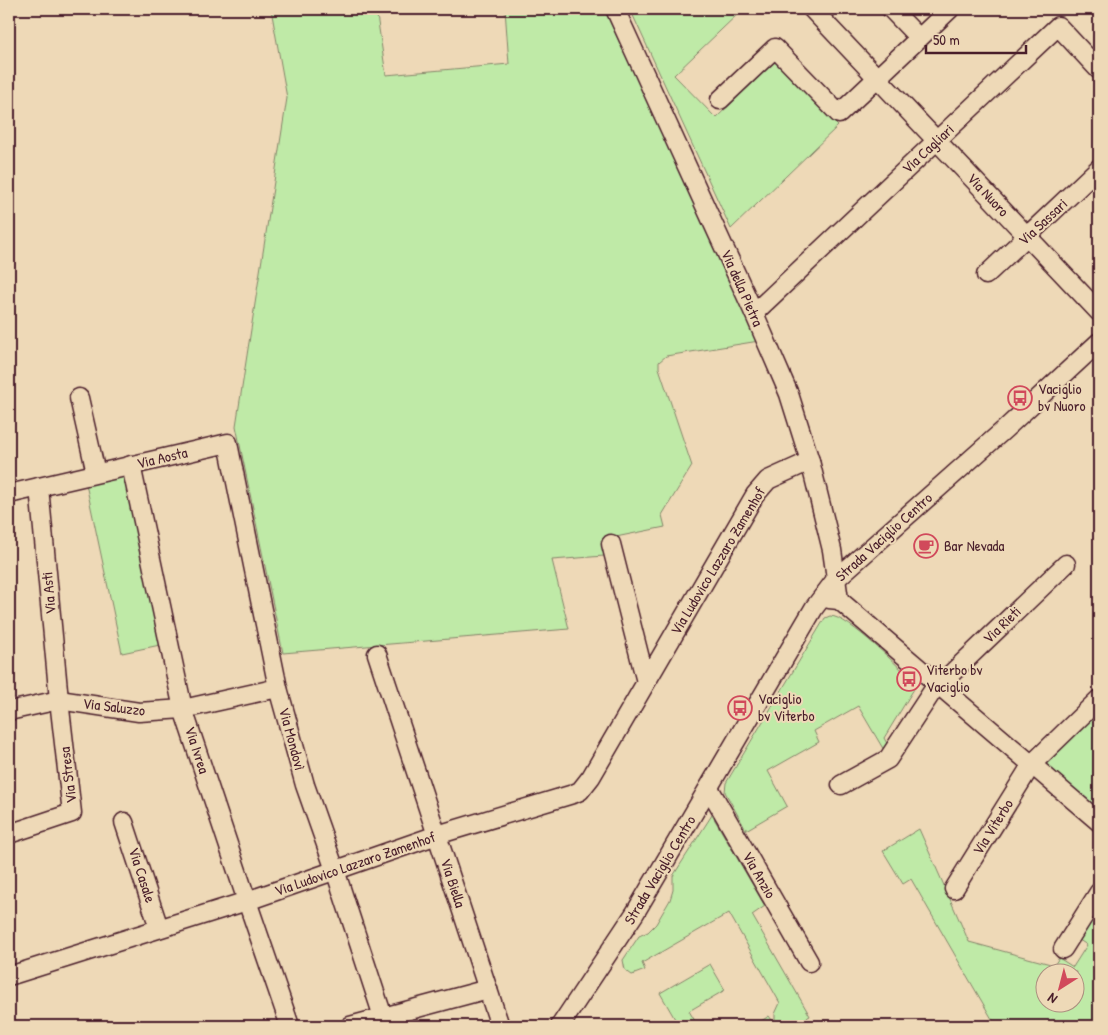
<svg xmlns="http://www.w3.org/2000/svg" width="1108" height="1035" font-family="'Patrick Hand',sans-serif">
<style>
.green{fill:#bfeaa7;stroke:#848469;fill-rule:evenodd}
.lines{fill:none;stroke-linecap:round;stroke-linejoin:round}
.minor-casing{stroke:#4a1f2b;stroke-width:21}
.minor{stroke:#eed9b7;stroke-width:18}
.labels{text-anchor:middle;stroke-width:4;stroke-linejoin:round;paint-order:stroke}
.street-label{font-size:15px;fill:#4a1f2b;stroke:#eed9b7}
.poi-label{font-size:15px;fill:#4a1f2b;stroke:#eed9b7;text-anchor:start}
</style>
<rect width="100%" height="100%" fill="#eed9b7"/>
<filter id="ink" filterUnits="userSpaceOnUse"><feTurbulence type="fractalNoise" baseFrequency=".02" numOctaves="2"/><feDisplacementMap in="SourceGraphic" scale="10" xChannelSelector="R" yChannelSelector="G"/><feConvolveMatrix kernelMatrix="1 2 1 2 8 2 1 2 1" color-interpolation-filters="sRGB"/></filter>
<g filter="url(#ink)">
<!-- green -->
<g class="green">
<polygon points="271,9 376,9 386,75 509,64 505,9 604,9 759,341 666,356 659,362 659,368 692,466 662,515 665,527 601,540 604,556 552,560 569,629 283,653 236,426 287,98"/>
<polygon points="630,9 743,9 674,75 716,118 775,61 838,126 731,229"/>
<polygon points="124,476 160,645 122,653 86,484"/>
<path d="M 830,616 C 849,616 901,670 917,684 L 884,738 L 890,749 L 885,752 L 858,706 L 814,731 L 819,742 L 768,771 L 787,806 L 746,830 L 725,792 L 726,783 L 825,618 Z"/>
<polygon points="1099,709 1099,810 1043,763"/>
<polygon points="712,815 765,906 752,915 810,1016 798,1023 799,1026 755,1026 755,1025 769,1016 775,1024 775,1014 780,1003 729,913 642,963 645,970 632,975 625,970 623,960 639,936 648,932 656,924 670,900 673,890 673,876"/>
<path d="M 919,829 L 969,942 L 1054,965 L 1059,958 L 1073,967 L 1087,945 L 1076,938 L 1099,902 L 1099,1026 L 996,1026 L 911,879 L 903,884 L 883,851 ZM 1046,972 L 1076,972 L 1076,1002 L 1046,1002 Z"/>
<polygon points="710,964 725,990 689,1011 698,1026 679,1026 660,993"/>
</g>
<g class="lines">
<!-- minor casing -->
<g class="minor-casing">
<g id="minor">
<polyline points="615,9 754,313 789,394 810,461 832,550 839,600"/>
<polyline points="812,9 1099,312"/>
<polyline points="891,9 919,38"/>
<polyline points="720,100 775,48 839,114 950,9"/>
<polyline points="986,275 1099,168"/>
<polyline points="754,313 1058,26 1099,70"/>
<polyline points="79,398 96,473"/>
<polyline points="131,465 183,709 247,901 290,1026"/>
<polyline points="9,494 228,443 278,688 305,785 335,870 386,1026"/>
<polyline points="611,544 646,682"/>
<polyline points="829,599 839,600 1099,822"/>
<polyline points="377,654 500,1026"/>
<polyline points="9,711 59,700 139,712 183,709 278,688"/>
<polyline points="841,785 888,759 932,692 1066,564"/>
<polyline points="709,788 809,962"/>
<polyline points="124,822 159,928"/>
<polyline points="9,834 72,813 59,700 39,487"/>
<polyline points="954,889 1032,764 1099,699"/>
<polyline points="1063,949 1099,892"/>
<polyline points="9,976 247,901 437,835 573,794 580,791 591,777 755,495 768,480 810,461"/>
<polyline points="350,1026 488,989"/>
<polyline points="560,1026 635,913 814,608 836,579 1005,429 1099,342"/>
</g>
</g>
<!-- minor -->
<use href="#minor" class="minor"/>
</g>
</g>
<!-- icons -->
<defs>
<g id="bus-ring" transform="scale(1.25)"><circle r="9.5" fill="#eed9b7" stroke="#d1495b" stroke-width="1.5"/><path d="M-5-6H5V4H4V6H2V4H-2V6H-4V4H-5ZM-3.5-4V0h7V-4ZM-3.5 1.2v1.5H-2V1.2ZM2 1.2v1.5H3.5V1.2Z" fill="#d1495b"/></g>
<g id="cafe-ring" transform="scale(1.25)"><circle r="9.5" fill="#eed9b7" stroke="#d1495b" stroke-width="1.5"/><path d="M-5.5-4.5H6V0H3Q3 3.5 0 3.5H-2.5Q-5.5 3.5-5.5 0ZM3-3.2v2h1.7v-2ZM-6 4.5H4V6H-6Z" fill="#d1495b"/></g>
</defs>
<g fill-rule="evenodd">
<use href="#bus-ring" x="1020" y="398"/>
<use href="#cafe-ring" x="926" y="546"/>
<use href="#bus-ring" x="909" y="679"/>
<use href="#bus-ring" x="740" y="708"/>
</g>
<g class="labels">
<!-- street labels -->
<g class="street-label">
<text transform="translate(928 149) rotate(-43)" y="5">Via Cagliari</text>
<text transform="translate(988 195) rotate(47)" y="5">Via Nuoro</text>
<text transform="translate(1043 222) rotate(-43)" y="5">Via Sassari</text>
<text transform="translate(742 288) rotate(66)" y="5">Via della Pietra</text>
<text transform="translate(162 458) rotate(-13)" y="5">Via Aosta</text>
<text transform="translate(884 537) rotate(-42)" y="5">Strada Vaciglio Centro</text>
<text transform="translate(718 561) rotate(-59)" y="5">Via Ludovico Lazzaro Zamenhof</text>
<text transform="translate(49 593) rotate(-95)" y="5">Via Asti</text>
<text transform="translate(1002 625) rotate(-44)" y="5">Via Rieti</text>
<text transform="translate(114 707) rotate(7)" y="5">Via Saluzzo</text>
<text transform="translate(292 739) rotate(75)" y="5">Via Mondovì</text>
<text transform="translate(197 750) rotate(72)" y="5">Via Ivrea</text>
<text transform="translate(68 775) rotate(-97)" y="5">Via Stresa</text>
<text transform="translate(993 827) rotate(-58)" y="5">Via Viterbo</text>
<text transform="translate(355 864) rotate(-19)" y="5">Via Ludovico Lazzaro Zamenhof</text>
<text transform="translate(660 870) rotate(-59)" y="5">Strada Vaciglio Centro</text>
<text transform="translate(142 875) rotate(72)" y="5">Via Casale</text>
<text transform="translate(759 875) rotate(60)" y="5">Via Anzio</text>
<text transform="translate(453 883) rotate(72)" y="5">Via Biella</text>
</g>
<!-- poi labels -->
<g class="poi-label">
<text x="1038" y="394">Vaciglio<tspan x="1038" dy="17">bv Nuoro</tspan></text>
<text x="944" y="551">Bar Nevada</text>
<text x="926" y="675">Viterbo bv<tspan x="926" dy="17">Vaciglio</tspan></text>
<text x="758" y="704">Vaciglio<tspan x="758" dy="17">bv Viterbo</tspan></text>
</g>
</g>
<!-- margin -->
<rect width="1108" height="1035" fill="none" stroke="#eed9b7" stroke-width="30"/>
<rect x="15" y="15" width="1078" height="1005" fill="none" stroke="#4a1f2b" stroke-width="2" filter="url(#ink)"/>
<!-- north arrow -->
<g transform="translate(1060 988) rotate(216)"><circle r="24" fill="#eed9b7" stroke="#ac8f7f"/>
<path d="M0-4L9 19L0 12L-9 19Z" fill="#d1495b"/>
<text y="-8" font-size="14" font-weight="bold" text-anchor="middle" fill="#4a1f2b">N</text>
</g>
<!-- scale -->
<path d="M926 45v8h100v-8" fill="none" stroke="#4a1f2b" stroke-width="2.5"/>
<text x="933" y="45" font-size="15" fill="#4a1f2b" stroke="#eed9b7" stroke-width="4" paint-order="stroke">50 m</text>
</svg>
